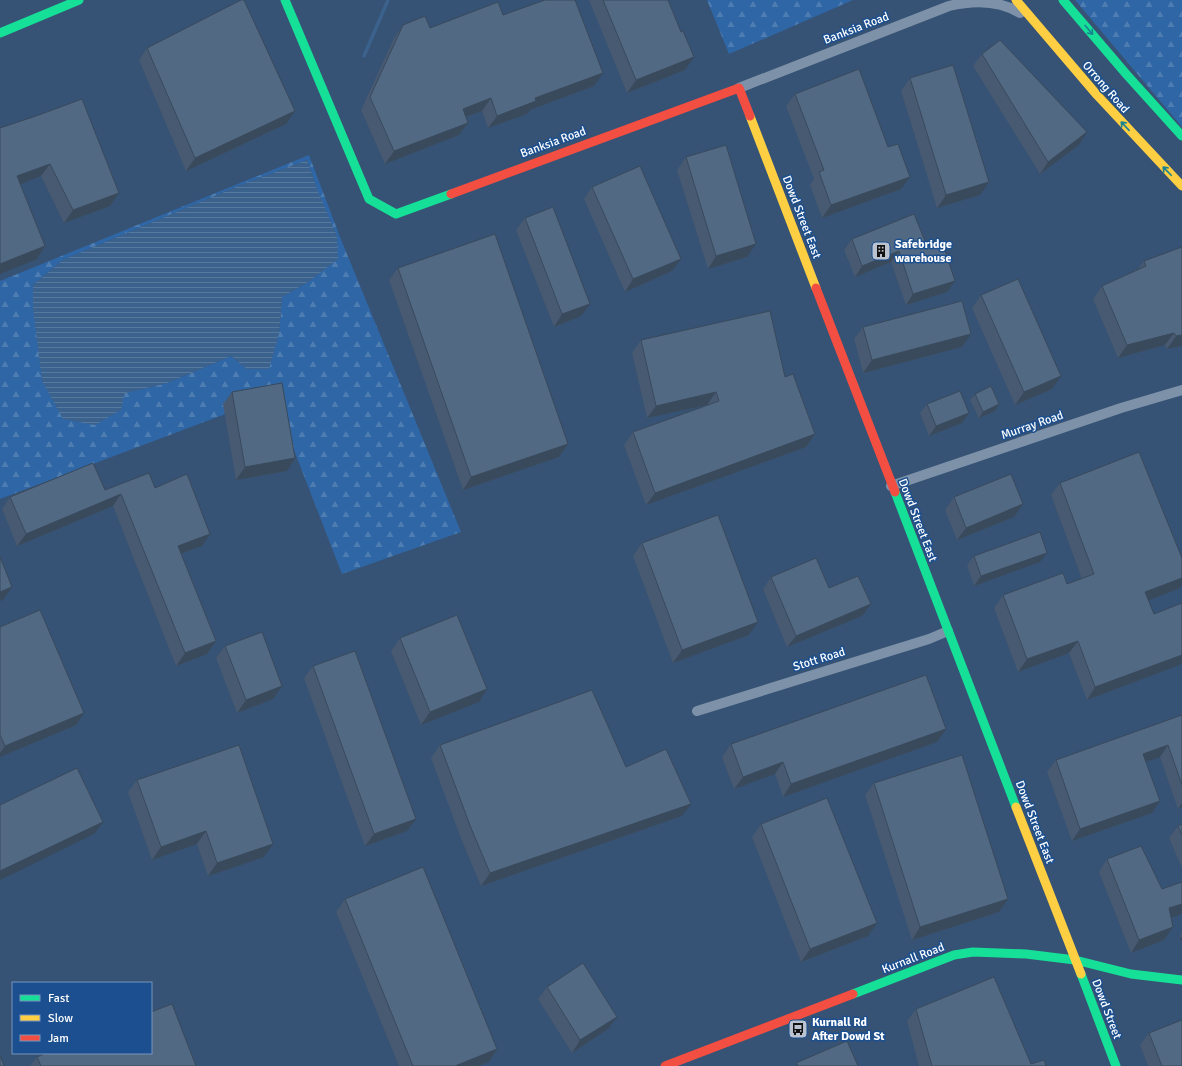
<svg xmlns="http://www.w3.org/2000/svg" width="1182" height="1066" font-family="Signika,sans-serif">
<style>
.forest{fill:url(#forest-firs);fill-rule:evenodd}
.water{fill:url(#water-rules)}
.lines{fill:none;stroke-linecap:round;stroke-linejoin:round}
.stream{stroke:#3b618d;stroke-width:3.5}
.street{stroke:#7d92a8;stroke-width:10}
.fast{stroke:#16e098;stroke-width:9}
.slow{stroke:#ffcf43;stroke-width:9}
.jam{stroke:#f24e42;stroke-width:9}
.wall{fill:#475a72}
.shaded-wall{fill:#394a5c}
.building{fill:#526984;stroke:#394a5c}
.oneway{stroke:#198292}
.labels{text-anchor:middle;stroke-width:3;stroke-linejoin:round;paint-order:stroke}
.street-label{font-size:12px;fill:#fff;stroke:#1b4f8f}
.poi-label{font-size:12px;font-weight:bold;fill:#fff;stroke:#1b4f8f;text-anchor:start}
</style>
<defs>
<pattern id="forest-firs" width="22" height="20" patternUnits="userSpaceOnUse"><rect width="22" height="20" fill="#2f66a5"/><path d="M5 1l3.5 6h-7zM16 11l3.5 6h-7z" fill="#4e7db2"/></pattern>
<pattern id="water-rules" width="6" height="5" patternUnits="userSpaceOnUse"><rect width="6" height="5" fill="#3b618d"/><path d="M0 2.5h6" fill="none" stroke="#58799e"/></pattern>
</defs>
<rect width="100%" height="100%" fill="#365274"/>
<!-- forest -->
<g class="forest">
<polygon points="707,0 853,0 729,54"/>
<polygon points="1075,0 1182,0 1182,127"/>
<path d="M 309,155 L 340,237 L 461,532 L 342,574 L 273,396 L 0,499 L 0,281 ZM 307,160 L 317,189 L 311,280 L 282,297 L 279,334 L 247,369 L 231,356 L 167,383 L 125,393 L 33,285 L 63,260 L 236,187 Z"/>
</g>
<!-- water -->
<polygon class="water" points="307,160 317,189 337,236 338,259 311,280 282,297 279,334 269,369 247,369 231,356 167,383 125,393 121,410 95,425 63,419 42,381 33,308 33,285 63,260 236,187"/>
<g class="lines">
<!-- stream -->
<polyline class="stream" points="364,56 388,0"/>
<!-- street -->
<g class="street">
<path d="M 739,88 L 949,6 C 974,0 999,0 1020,13"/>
<polyline points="891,486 1121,408 1182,390"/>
<polyline points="697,711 929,639 948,631"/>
</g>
<!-- fast -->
<g class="fast">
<polyline points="285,0 369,199 396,214 451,194"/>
<polyline points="1063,0 1127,75 1182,136"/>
<polyline points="0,33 79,0"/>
<polyline points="895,492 1016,807"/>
<polyline points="1081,974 1116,1066"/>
<polyline points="853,994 954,955 973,952 1026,954 1075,960 1131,974 1182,980"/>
</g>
<!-- slow -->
<g class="slow">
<polyline points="1016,0 1097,95 1182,186"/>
<polyline points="750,116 816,288"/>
<polyline points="1016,807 1081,974"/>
</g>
<!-- jam -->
<g class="jam">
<polyline points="451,194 739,88 750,116"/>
<polyline points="816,288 895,492"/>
<polyline points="665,1066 853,994"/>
</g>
</g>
<!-- wall -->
<g class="wall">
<polygon points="589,0 668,0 685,70 627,93"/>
<polygon points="503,15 594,86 530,110 527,114 488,128 482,111 466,117 468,123 459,135 385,164 361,110 394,38 403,25 430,28"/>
<polygon points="147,48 286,124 186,171 139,60"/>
<polygon points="982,54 1079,145 1040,174 973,66"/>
<polygon points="910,78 980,195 937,208 901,91"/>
<polygon points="795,94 901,189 822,218 810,185 814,179 786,106"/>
<polygon points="0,128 119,193 110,206 64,223 41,176 20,184 45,246 37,259"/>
<polygon points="686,157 747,257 708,269 677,170"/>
<polygon points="592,187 672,271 625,292 584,199"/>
<polygon points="525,218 581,316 554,327 516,230"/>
<polygon points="852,239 927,246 947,292 906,305 891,262 855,277 844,250"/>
<polygon points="1182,247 1182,346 1167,349 1165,345 1118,358 1093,299 1102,286 1138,269 1144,261"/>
<polygon points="398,268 568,444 559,457 463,490 389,280"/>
<polygon points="981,295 1052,389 1015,405 972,308"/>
<polygon points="863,327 962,347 863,373 854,339"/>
<polygon points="641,340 785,377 815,434 806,447 646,505 624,445 633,432 707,405 647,418 632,353"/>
<polygon points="232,392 287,471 236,480 223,404"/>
<polygon points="975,394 999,404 995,411 979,418 970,400"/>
<polygon points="927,404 969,413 962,423 929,436 920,413"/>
<polygon points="1060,483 1180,588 1148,600 1154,614 1182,603 1182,664 1087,700 1069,653 1018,672 994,608 1003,595 1067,584 1082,579 1051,495"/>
<polygon points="155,488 202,546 181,554 216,641 207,654 176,666 113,506 17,546 2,509 10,497 105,490"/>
<polygon points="954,497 1023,504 1014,517 957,540 945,510"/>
<polygon points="642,543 749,635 673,663 633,556"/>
<polygon points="974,556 1040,562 974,586 967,565"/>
<polygon points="771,577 829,588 862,616 787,647 763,589"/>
<polygon points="0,627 84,713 76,725 0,757"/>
<polygon points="400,638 479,702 421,725 391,651"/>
<polygon points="225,646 282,686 273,699 237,713 216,658"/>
<polygon points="313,666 407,831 365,846 304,678"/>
<polygon points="1182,715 1182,807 1178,809 1160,757 1146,762 1152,813 1072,841 1047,772 1056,760"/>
<polygon points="946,729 937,742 783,797 775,774 734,789 722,757 731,744"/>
<polygon points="440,745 626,767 682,816 481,886 462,841 431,758"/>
<polygon points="137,780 264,857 208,876 197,844 152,860 128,792"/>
<polygon points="874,783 1008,899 999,912 912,940 865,795"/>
<polygon points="761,824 868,936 801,962 752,837"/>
<polygon points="1182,824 1182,868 1169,838 1178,826"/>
<polygon points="1107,859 1162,889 1182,882 1182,914 1171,917 1164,940 1131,953 1099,872"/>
<polygon points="345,899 497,1049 489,1062 478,1066 399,1066 336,912"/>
<polygon points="1182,931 1182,940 1179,940"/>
<polygon points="547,987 608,1029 572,1053 538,999"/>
<polygon points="916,1009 1031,1064 1046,1066 919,1066 907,1021"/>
<polygon points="1149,1033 1182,1066 1148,1066 1140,1045"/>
<polygon points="37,1057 196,1066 30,1066"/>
</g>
<!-- shaded-wall -->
<g class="shaded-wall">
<polygon points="694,57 685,70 627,93 636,80"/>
<polygon points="603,73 594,86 530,110 527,114 488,128 497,116 535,98"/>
<polygon points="491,98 482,111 454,121 463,109"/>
<polygon points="295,111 286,124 186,171 195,158"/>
<polygon points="468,123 459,135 385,164 394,151"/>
<polygon points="1087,132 1079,145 1040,174 1048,162"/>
<polygon points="50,164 41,176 8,189 17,176"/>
<polygon points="910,177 901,189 822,218 831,205"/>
<polygon points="989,182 980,195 937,208 946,195"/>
<polygon points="119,193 110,206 64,223 73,210"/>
<polygon points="756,244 747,257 708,269 716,256"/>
<polygon points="45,246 37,259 0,274 0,264"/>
<polygon points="899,251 891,262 855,277 862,266"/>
<polygon points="681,259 672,271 625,292 633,279"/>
<polygon points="955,281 947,292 906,305 913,294"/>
<polygon points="590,304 581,316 554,327 562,314"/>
<polygon points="1174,333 1165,345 1118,358 1127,345"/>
<polygon points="971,334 962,347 863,373 872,360"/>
<polygon points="1182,335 1182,346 1167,349 1176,336"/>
<polygon points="1061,376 1052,389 1015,405 1024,392"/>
<polygon points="716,392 707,405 647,418 656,406"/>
<polygon points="999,404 995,411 979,418 983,412"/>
<polygon points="969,413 962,423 929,436 936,426"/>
<polygon points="815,434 806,447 646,505 655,493"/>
<polygon points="568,444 559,457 463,490 471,477"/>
<polygon points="295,458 287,471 236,480 245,467"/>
<polygon points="121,494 113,506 17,546 26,534"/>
<polygon points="1023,504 1014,517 957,540 966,528"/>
<polygon points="210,534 202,546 169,558 178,546"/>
<polygon points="1047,553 1040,562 974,586 981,576"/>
<polygon points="1182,578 1182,585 1180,588 1137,605 1145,592"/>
<polygon points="12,587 3,600 0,601 0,592"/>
<polygon points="871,604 862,616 787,647 796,636"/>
<polygon points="758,622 749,635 673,663 682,650"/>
<polygon points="216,641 207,654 176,666 185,653"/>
<polygon points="1078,641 1069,653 1018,672 1027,659"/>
<polygon points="1182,655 1182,664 1087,700 1095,687"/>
<polygon points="282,686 273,699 237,713 246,700"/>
<polygon points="487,689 479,702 421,725 430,712"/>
<polygon points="84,713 76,725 0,757 0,753 5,746"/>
<polygon points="946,729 937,742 783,797 791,784"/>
<polygon points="1168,745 1160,757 1135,766 1143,754"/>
<polygon points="783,762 775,774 734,789 743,777"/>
<polygon points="1160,801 1152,813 1072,841 1080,829"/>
<polygon points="1182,803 1182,807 1178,809"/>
<polygon points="691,804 682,816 481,886 490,873"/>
<polygon points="416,819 407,831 365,846 374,834"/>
<polygon points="103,822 94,834 0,880 0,871"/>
<polygon points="206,831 197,844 152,860 161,847"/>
<polygon points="273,844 264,857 208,876 217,863"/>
<polygon points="1008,899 999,912 912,940 920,927"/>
<polygon points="1182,904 1182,914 1160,921 1169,908"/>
<polygon points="877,923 868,936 801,962 810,949"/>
<polygon points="1173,927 1164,940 1131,953 1139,940"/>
<polygon points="1182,936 1182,940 1179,940"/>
<polygon points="617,1017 608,1029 572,1053 580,1040"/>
<polygon points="497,1049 489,1062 478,1066 455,1066"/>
</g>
<!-- building -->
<g class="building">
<polygon points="241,0 244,0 295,111 195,158 147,48"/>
<polygon points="545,0 575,0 603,73 535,98 536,101 497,116 491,98 463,109 468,123 394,151 370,97 403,25 425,16 430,28 498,2 503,15"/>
<polygon points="603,0 668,0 681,32 683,31 694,57 636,80"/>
<polygon points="1000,40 1087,132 1048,162 982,54"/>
<polygon points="953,65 989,182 946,195 910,78"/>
<polygon points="859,69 888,147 898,144 910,177 831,205 819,172 824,170 795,94"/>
<polygon points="82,99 119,193 73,210 50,164 17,176 45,246 0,264 0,128 36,116"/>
<polygon points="726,145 756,244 716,256 686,157"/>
<polygon points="640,166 681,259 633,279 592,187"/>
<polygon points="553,207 590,304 562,314 525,218"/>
<polygon points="914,214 927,246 942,241 955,281 913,294 899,251 862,266 852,239"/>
<polygon points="495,234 568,444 471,477 398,268"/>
<polygon points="1182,247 1182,335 1176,336 1174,333 1127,345 1102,286 1146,266 1144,261"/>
<polygon points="1018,279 1061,376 1024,392 981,295"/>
<polygon points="962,301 971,334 872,360 863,327"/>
<polygon points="770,311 785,377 793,374 815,434 655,493 633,432 719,401 716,392 656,406 641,340"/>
<polygon points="282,383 295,458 245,467 232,392"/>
<polygon points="991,386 999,404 983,412 975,394"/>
<polygon points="960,391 969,413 936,426 927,404"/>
<polygon points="1139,452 1182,558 1182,578 1145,592 1154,614 1182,603 1182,655 1095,687 1078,641 1027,659 1003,595 1063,573 1067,584 1094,574 1060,483"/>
<polygon points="93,463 105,490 149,473 155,488 187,474 210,534 178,546 216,641 185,653 121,494 26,534 10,497"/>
<polygon points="1011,474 1023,504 966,528 954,497"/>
<polygon points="718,515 758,622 682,650 642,543"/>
<polygon points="1040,532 1047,553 981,576 974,556"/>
<polygon points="0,557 12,587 0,592"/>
<polygon points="816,558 829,588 858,576 871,604 796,636 771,577"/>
<polygon points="40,610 84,713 5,746 0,735 0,627"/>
<polygon points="457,615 487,689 430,712 400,638"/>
<polygon points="262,632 282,686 246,700 225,646"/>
<polygon points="355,651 416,819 374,834 313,666"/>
<polygon points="926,675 946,729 791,784 783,762 743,777 731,744"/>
<polygon points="592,690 626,767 666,749 691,804 490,873 471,828 440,745"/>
<polygon points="1182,715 1182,785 1168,745 1143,754 1160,801 1080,829 1056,760"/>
<polygon points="239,745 273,844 217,863 206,831 161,847 137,780"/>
<polygon points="962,755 1008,899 920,927 874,783"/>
<polygon points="77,768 103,822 0,871 0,805"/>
<polygon points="827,798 877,923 810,949 761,824"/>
<polygon points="1182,824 1182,835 1178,826"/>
<polygon points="1141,846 1162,889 1182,882 1182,904 1169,908 1173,927 1139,940 1107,859"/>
<polygon points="423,867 497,1049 455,1066 413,1066 345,899"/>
<polygon points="583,963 617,1017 580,1040 547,987"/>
<polygon points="994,977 1031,1064 1044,1060 1046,1066 932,1066 916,1009"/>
<polygon points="172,1004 196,1066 41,1066 37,1057 46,1053 151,1053 151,1012"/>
<polygon points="1182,1020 1182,1066 1162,1066 1149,1033"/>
<polygon points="847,1041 858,1066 796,1066 798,1065 796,1063"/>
<polygon points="0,1055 4,1066 0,1066"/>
</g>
<!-- one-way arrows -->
<defs><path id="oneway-shaft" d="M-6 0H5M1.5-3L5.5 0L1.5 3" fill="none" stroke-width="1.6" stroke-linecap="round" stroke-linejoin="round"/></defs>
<g class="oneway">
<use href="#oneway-shaft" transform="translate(1089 30) rotate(50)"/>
<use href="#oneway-shaft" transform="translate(1125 126) rotate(-133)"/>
<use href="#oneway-shaft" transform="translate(1167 171) rotate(-134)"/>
</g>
<!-- icons -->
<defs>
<g id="building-square" transform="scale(1)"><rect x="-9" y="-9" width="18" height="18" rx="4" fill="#b9c2ce" stroke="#1b4f8f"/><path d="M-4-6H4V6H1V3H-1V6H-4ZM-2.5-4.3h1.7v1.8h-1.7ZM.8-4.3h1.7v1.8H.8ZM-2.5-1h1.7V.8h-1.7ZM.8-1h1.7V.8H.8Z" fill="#111"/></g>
<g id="bus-square" transform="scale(1)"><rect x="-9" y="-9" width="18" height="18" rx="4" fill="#b9c2ce" stroke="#1b4f8f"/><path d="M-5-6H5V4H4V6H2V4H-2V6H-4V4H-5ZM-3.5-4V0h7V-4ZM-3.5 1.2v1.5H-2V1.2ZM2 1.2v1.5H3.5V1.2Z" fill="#111"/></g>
</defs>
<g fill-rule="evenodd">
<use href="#building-square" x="881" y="251"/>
<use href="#bus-square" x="798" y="1029"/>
</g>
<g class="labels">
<!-- street labels -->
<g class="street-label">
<text transform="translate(856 28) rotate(-21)" y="4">Banksia Road</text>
<text transform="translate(1106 87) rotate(49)" y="4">Orrong Road</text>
<text transform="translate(553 142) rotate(-20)" y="4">Banksia Road</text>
<text transform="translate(802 217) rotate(69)" y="4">Dowd Street East</text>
<text transform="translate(1032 425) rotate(-19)" y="4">Murray Road</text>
<text transform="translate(918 520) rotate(69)" y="4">Dowd Street East</text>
<text transform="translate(819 659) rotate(-17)" y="4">Stott Road</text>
<text transform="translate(1035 822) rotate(69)" y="4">Dowd Street East</text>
<text transform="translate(913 958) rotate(-21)" y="4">Kurnall Road</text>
<text transform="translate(1107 1009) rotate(69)" y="4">Dowd Street</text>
</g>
<!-- poi labels -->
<g class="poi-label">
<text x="895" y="248">Safebridge<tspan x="895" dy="14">warehouse</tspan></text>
<text x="812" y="1026">Kurnall Rd<tspan x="812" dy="14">After Dowd St</tspan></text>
</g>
</g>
<!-- legend -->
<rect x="12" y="982" width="140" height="72" fill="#1b4f8f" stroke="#7695bc"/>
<rect x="20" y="995" width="20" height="6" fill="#16e098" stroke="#7695bc"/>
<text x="48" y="1002" font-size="12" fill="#ffffff">Fast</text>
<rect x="20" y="1015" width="20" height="6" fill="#ffcf43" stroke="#7695bc"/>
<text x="48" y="1022" font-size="12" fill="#ffffff">Slow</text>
<rect x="20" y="1035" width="20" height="6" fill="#f24e42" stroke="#7695bc"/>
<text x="48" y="1042" font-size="12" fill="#ffffff">Jam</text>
</svg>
